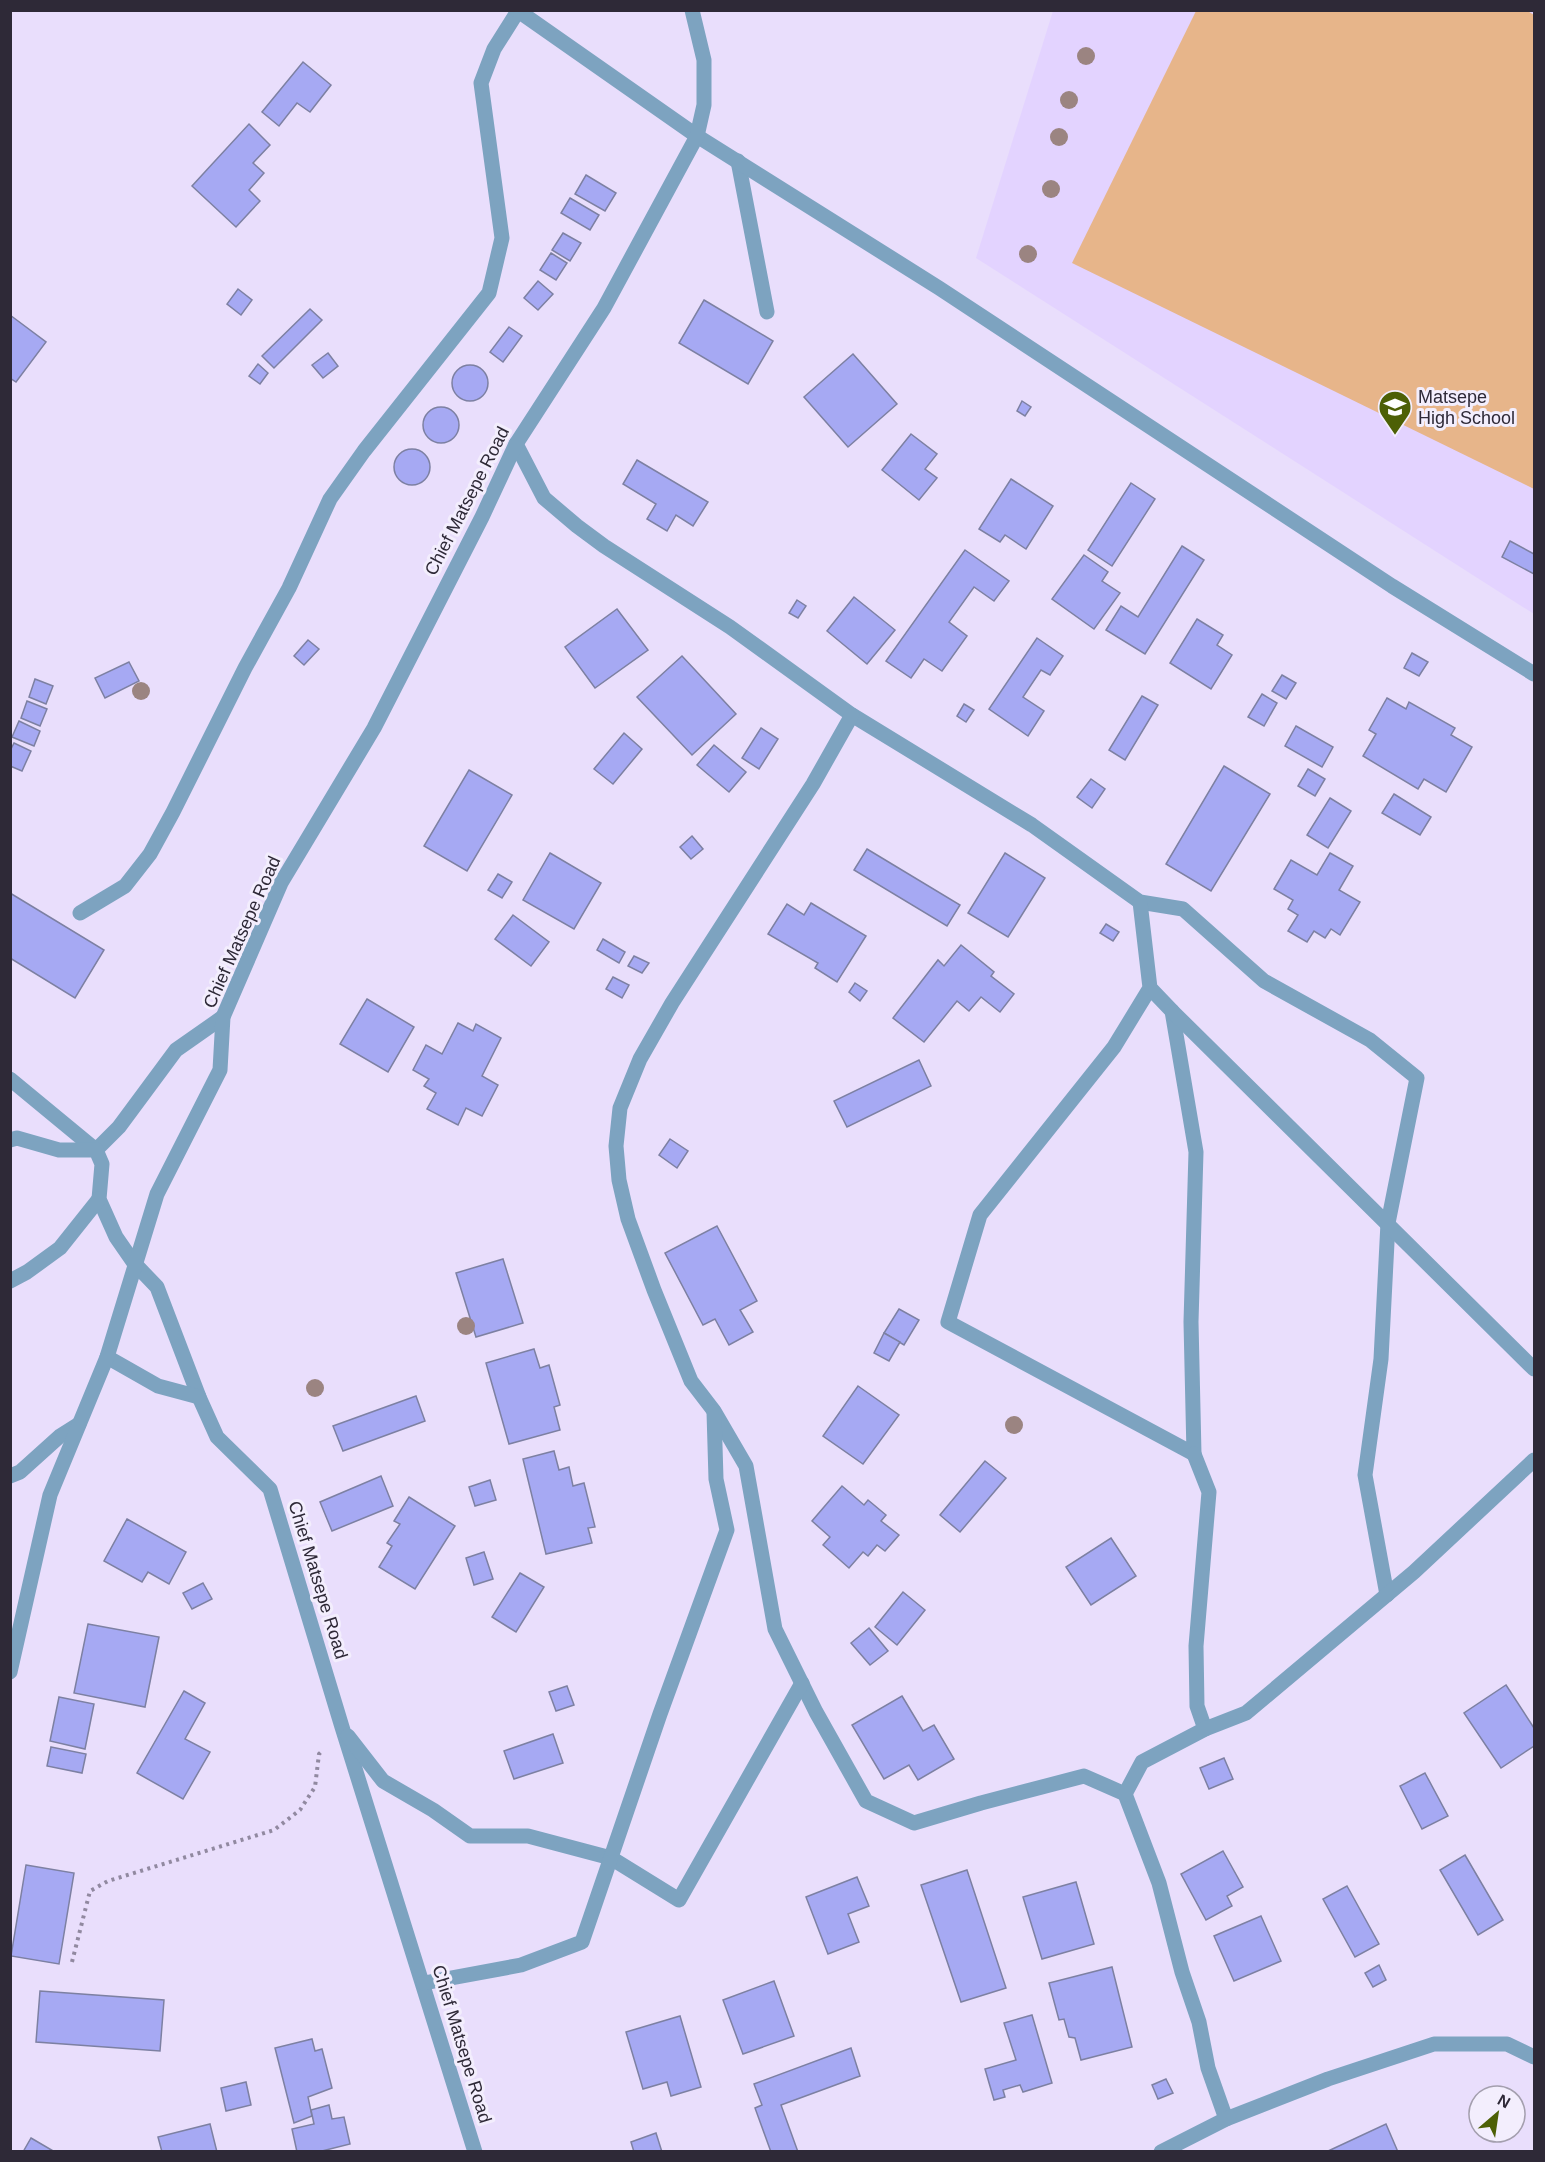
<svg xmlns="http://www.w3.org/2000/svg" width="1545" height="2162" font-family="Arial,sans-serif">
<style>
.built{fill:#e3d3ff}
.green{fill:#e7b58a}
.building{fill:#a6a9f3;stroke:#7d80a2;stroke-width:1.5}
.lines{fill:none;stroke-linecap:round;stroke-linejoin:round}
.path{stroke:#9189a0;stroke-width:4;stroke-dasharray:3 4.5;stroke-linecap:butt}
.service{stroke:#7da3c0;stroke-width:15}
.minor{stroke:#7da3c0;stroke-width:15}
.tree{fill:#9b8481}
.labels{text-anchor:middle;stroke-width:6;stroke-linejoin:round;paint-order:stroke}
.poi-label{font-size:18px;fill:#2e2937;stroke:#f3eefd;text-anchor:start}
.street-label{font-size:18px;fill:#2e2937;stroke:#f3eefd}
</style>
<rect width="100%" height="100%" fill="#e9defc"/>
<!-- built -->
<polygon class="built" points="1053,11 1534,11 1534,614 976,258"/>
<!-- green -->
<polygon class="green" points="1526,10 1534,15 1534,489 1072,263 1196,11"/>
<!-- building -->
<g class="building">
<polygon points="303,62 331,85 310,112 297,103 279,126 262,112"/>
<polygon points="249,124 270,145 253,163 264,173 249,190 260,201 236,227 192,186"/>
<polygon points="586,175 616,193 605,211 575,194"/>
<polygon points="570,198 599,215 590,230 561,213"/>
<polygon points="563,233 581,243 570,261 552,250"/>
<polygon points="551,253 567,263 556,280 540,270"/>
<polygon points="538,281 553,294 538,310 524,298"/>
<polygon points="238,289 252,300 241,315 227,304"/>
<polygon points="704,300 773,341 748,384 679,343"/>
<polygon points="310,309 322,320 274,368 262,356"/>
<polygon points="10,315 46,342 16,382 10,378"/>
<polygon points="509,327 522,336 503,362 490,352"/>
<polygon points="328,353 338,366 323,378 312,365"/>
<polygon points="853,354 897,404 848,447 804,397"/>
<polygon points="258,364 268,373 260,384 249,376"/>
<circle cx="470" cy="383" r="18"/>
<polygon points="1022,401 1031,407 1025,416 1017,411"/>
<circle cx="441" cy="425" r="18"/>
<polygon points="911,434 937,454 925,469 937,478 919,500 882,470"/>
<circle cx="412" cy="467" r="18"/>
<polygon points="637,460 708,502 693,526 676,515 667,531 647,519 656,504 623,484"/>
<polygon points="1011,479 1053,506 1026,549 1005,535 1000,542 979,529"/>
<polygon points="1131,483 1155,499 1112,566 1088,550"/>
<polygon points="1510,541 1534,554 1534,574 1502,557"/>
<polygon points="1182,546 1204,560 1145,654 1106,630 1121,606 1138,617"/>
<polygon points="965,550 1009,581 994,601 974,587 949,622 967,636 942,671 924,659 911,678 886,661"/>
<polygon points="1084,555 1108,572 1102,581 1120,593 1094,629 1052,599"/>
<polygon points="854,597 895,630 867,664 827,631"/>
<polygon points="797,600 806,606 798,618 789,613"/>
<polygon points="617,609 648,650 595,688 565,647"/>
<polygon points="1197,619 1223,635 1217,645 1232,655 1211,689 1170,663"/>
<polygon points="1037,638 1063,656 1050,675 1041,670 1023,697 1044,711 1028,736 989,709"/>
<polygon points="308,640 319,649 304,665 294,656"/>
<polygon points="1412,653 1428,662 1419,676 1404,668"/>
<polygon points="682,656 736,714 692,755 637,697"/>
<polygon points="129,662 139,681 105,698 95,678"/>
<polygon points="1282,675 1296,683 1286,699 1272,691"/>
<polygon points="35,679 53,686 46,704 29,697"/>
<polygon points="1262,694 1277,703 1264,726 1248,717"/>
<polygon points="1142,696 1158,705 1125,760 1109,750"/>
<polygon points="1387,698 1406,709 1409,702 1455,728 1451,735 1472,747 1446,792 1424,779 1418,789 1363,756 1376,734 1369,730"/>
<polygon points="27,701 47,709 40,726 21,718"/>
<polygon points="964,704 974,710 966,722 957,716"/>
<polygon points="19,721 40,731 34,746 12,737"/>
<polygon points="1296,726 1333,747 1322,767 1285,746"/>
<polygon points="761,728 778,739 759,769 742,758"/>
<polygon points="624,733 642,749 613,784 594,769"/>
<polygon points="14,743 31,751 22,771 10,766 10,751"/>
<polygon points="714,745 746,772 729,792 697,765"/>
<polygon points="1224,766 1270,794 1211,891 1166,864"/>
<polygon points="1308,769 1325,779 1315,796 1298,786"/>
<polygon points="469,770 512,795 467,871 424,846"/>
<polygon points="1091,779 1105,789 1092,808 1077,797"/>
<polygon points="1394,794 1431,817 1420,835 1382,813"/>
<polygon points="1330,798 1351,811 1328,848 1307,835"/>
<polygon points="692,836 703,849 691,859 680,847"/>
<polygon points="867,849 960,905 947,926 854,870"/>
<polygon points="550,853 601,883 574,929 523,900"/>
<polygon points="1005,853 1045,878 1008,937 968,913"/>
<polygon points="1330,853 1353,866 1339,890 1360,902 1340,935 1331,929 1325,938 1314,931 1307,942 1288,931 1298,915 1288,909 1293,900 1274,889 1291,860 1317,875"/>
<polygon points="498,874 512,882 502,898 488,890"/>
<polygon points="10,893 104,950 75,998 10,958"/>
<polygon points="811,903 866,936 837,982 815,968 818,963 768,934 787,904 804,915"/>
<polygon points="513,915 549,942 531,966 495,939"/>
<polygon points="1106,924 1119,932 1113,941 1100,933"/>
<polygon points="603,939 625,952 619,963 597,950"/>
<polygon points="961,945 994,972 991,976 1014,994 1000,1012 981,997 969,1011 957,1001 924,1042 893,1018 938,960 944,966"/>
<polygon points="634,956 649,963 642,973 628,966"/>
<polygon points="613,977 629,985 622,998 606,989"/>
<polygon points="855,983 867,991 860,1001 849,992"/>
<polygon points="367,999 414,1027 388,1072 340,1044"/>
<polygon points="458,1023 473,1031 476,1024 501,1038 482,1076 498,1085 482,1116 466,1108 458,1125 427,1109 436,1093 424,1086 429,1079 413,1070 426,1045 442,1054"/>
<polygon points="919,1060 931,1086 847,1127 834,1101"/>
<polygon points="670,1139 688,1151 677,1168 659,1155"/>
<polygon points="717,1226 757,1301 740,1310 753,1332 729,1345 715,1319 703,1325 665,1253"/>
<polygon points="503,1259 523,1323 476,1337 456,1273"/>
<polygon points="899,1309 919,1320 904,1345 884,1333"/>
<polygon points="884,1333 900,1342 889,1361 874,1353"/>
<polygon points="534,1349 540,1368 549,1365 560,1405 554,1407 560,1430 509,1444 486,1363"/>
<polygon points="858,1386 899,1415 863,1464 823,1436"/>
<polygon points="416,1396 425,1421 343,1451 333,1426"/>
<polygon points="554,1451 559,1470 569,1467 573,1486 584,1483 595,1527 588,1528 592,1543 546,1554 523,1459"/>
<polygon points="985,1461 1006,1478 960,1532 940,1515"/>
<polygon points="381,1476 393,1506 332,1531 320,1502"/>
<polygon points="490,1480 496,1500 475,1506 469,1487"/>
<polygon points="842,1486 864,1505 868,1500 886,1515 881,1521 899,1535 885,1551 877,1545 868,1556 863,1552 849,1568 823,1545 830,1537 812,1521"/>
<polygon points="409,1497 455,1526 415,1589 379,1567 392,1546 387,1543 400,1524 394,1521"/>
<polygon points="127,1519 186,1552 169,1584 148,1572 142,1582 104,1561"/>
<polygon points="1111,1538 1136,1576 1091,1605 1066,1567"/>
<polygon points="484,1552 493,1579 474,1585 466,1558"/>
<polygon points="520,1573 544,1587 516,1632 492,1617"/>
<polygon points="203,1583 212,1599 192,1609 183,1593"/>
<polygon points="903,1592 925,1610 897,1645 875,1627"/>
<polygon points="88,1624 159,1637 145,1707 74,1693"/>
<polygon points="869,1628 888,1651 870,1665 851,1643"/>
<polygon points="1506,1685 1534,1728 1534,1746 1501,1768 1464,1713"/>
<polygon points="567,1686 574,1705 556,1711 549,1692"/>
<polygon points="184,1691 205,1703 185,1739 210,1752 183,1799 137,1773"/>
<polygon points="902,1696 923,1731 934,1725 954,1759 918,1780 909,1765 884,1779 852,1725"/>
<polygon points="59,1697 94,1704 85,1749 50,1741"/>
<polygon points="553,1734 563,1763 514,1779 504,1751"/>
<polygon points="51,1747 86,1754 82,1773 47,1766"/>
<polygon points="1224,1758 1233,1779 1209,1789 1200,1768"/>
<polygon points="1425,1773 1448,1816 1422,1829 1400,1786"/>
<polygon points="1223,1851 1243,1887 1227,1896 1232,1906 1206,1920 1181,1874"/>
<polygon points="1465,1855 1503,1920 1478,1935 1440,1870"/>
<polygon points="26,1865 74,1873 59,1964 11,1956"/>
<polygon points="967,1870 1006,1988 961,2002 921,1885"/>
<polygon points="857,1877 869,1906 848,1914 859,1942 828,1954 806,1897"/>
<polygon points="1076,1882 1094,1944 1042,1959 1023,1897"/>
<polygon points="1347,1886 1379,1944 1355,1957 1323,1899"/>
<polygon points="1261,1916 1281,1961 1234,1981 1214,1936"/>
<polygon points="1379,1965 1386,1980 1373,1987 1365,1973"/>
<polygon points="1112,1967 1132,2047 1081,2060 1075,2038 1069,2037 1064,2019 1059,2020 1049,1983"/>
<polygon points="774,1981 794,2036 743,2054 723,2000"/>
<polygon points="40,1991 164,2000 160,2051 36,2042"/>
<polygon points="1032,2015 1052,2083 1023,2092 1020,2085 1003,2090 1005,2097 994,2100 985,2069 1016,2060 1004,2023"/>
<polygon points="680,2016 701,2087 671,2096 667,2082 643,2089 626,2032"/>
<polygon points="312,2039 315,2051 322,2049 332,2088 308,2097 312,2116 294,2123 275,2048"/>
<polygon points="851,2048 860,2076 781,2105 798,2152 771,2152 755,2108 762,2105 754,2084"/>
<polygon points="1166,2079 1173,2093 1158,2099 1152,2085"/>
<polygon points="246,2082 251,2105 226,2111 221,2088"/>
<polygon points="329,2105 332,2119 344,2117 350,2144 318,2152 297,2152 292,2129 314,2124 311,2110"/>
<polygon points="210,2124 217,2152 162,2152 158,2137"/>
<polygon points="1386,2124 1398,2152 1326,2152"/>
<polygon points="656,2133 662,2152 634,2152 631,2142"/>
<polygon points="31,2138 55,2152 23,2152"/>
</g>
<g class="lines">
<!-- path -->
<polyline class="path" points="72,1962 90,1891 108,1881 274,1830 300,1810 315,1787 319,1754 322,1751"/>
<!-- service -->
<g class="service">
<polyline points="738,161 767,312"/>
<polyline points="80,913 125,886 150,854 173,812 245,668 289,588 330,499 364,451 489,293 502,238 481,83 494,49 518,11"/>
</g>
<!-- minor -->
<g class="minor">
<polyline points="517,10 697,136 939,288 1392,586 1534,674"/>
<polyline points="516,444 544,498 577,526 604,546 730,627 852,715 1032,825 1140,902 1183,909 1264,981 1370,1040 1417,1078 1388,1223 1381,1359 1365,1475 1387,1595"/>
<polyline points="852,715 813,784 672,1003 640,1059 620,1108 616,1146 619,1180 628,1219 654,1290 691,1381 714,1411 746,1466 775,1629 816,1712 866,1801 914,1823 981,1803 1084,1776 1125,1794 1159,1883 1182,1972 1199,2022 1208,2068 1226,2119"/>
<polyline points="1140,902 1150,988 1114,1047 980,1215 948,1322 1194,1454 1191,1322 1196,1152 1172,1011 1150,988"/>
<polyline points="1172,1011 1534,1369"/>
<polyline points="10,1079 96,1150 119,1127 176,1050 223,1017"/>
<polyline points="10,1140 17,1138 59,1150 96,1150 102,1164 99,1199 116,1237 134,1263 157,1287 199,1397 217,1437 270,1489 342,1727 475,2152"/>
<polyline points="10,1281 27,1272 60,1248 99,1199"/>
<polyline points="107,1357 158,1386 199,1397"/>
<polyline points="1194,1454 1209,1492 1196,1646 1197,1706 1205,1729"/>
<polyline points="10,1476 20,1472 60,1436 79,1424"/>
<polyline points="10,1672 50,1495 107,1357 157,1194 220,1070 223,1017 281,883 374,728 482,517 516,444 604,308 697,136 704,105 704,60 692,10"/>
<polyline points="348,1736 383,1781 433,1810 470,1836 528,1836 611,1858 679,1900 802,1683"/>
<polyline points="1125,1794 1142,1762 1205,1729 1246,1713 1414,1572 1534,1460"/>
<polyline points="424,1983 521,1965 582,1942 660,1714 727,1530 716,1479 714,1412"/>
<polyline points="1161,2152 1226,2119 1328,2079 1434,2044 1507,2044 1534,2057"/>
</g>
</g>
<!-- trees -->
<g class="tree">
<circle cx="1086" cy="56" r="9"/>
<circle cx="1069" cy="100" r="9"/>
<circle cx="1059" cy="137" r="9"/>
<circle cx="1051" cy="189" r="9"/>
<circle cx="1028" cy="254" r="9"/>
<circle cx="141" cy="691" r="9"/>
<circle cx="466" cy="1326" r="9"/>
<circle cx="315" cy="1388" r="9"/>
<circle cx="1014" cy="1425" r="9"/>
</g>
<!-- icons -->
<defs>
<g id="school-pin" transform="scale(1.725)"><path d="M0 17L-7.5 6A9.5 9.5 0 1 1 7.5 6Z" fill="#4d6006" stroke="#f3eefd"/><path d="M0-5L7-2L0 1L-7-2ZM-4 1L0 2.5L4 1V4Q0 6-4 4Z" fill="#fff"/></g>
</defs>
<g fill-rule="evenodd">
<use href="#school-pin" x="1395" y="407"/>
</g>
<g class="labels">
<!-- poi labels -->
<g class="poi-label">
<text x="1418" y="403">Matsepe<tspan x="1418" dy="21">High School</tspan></text>
</g>
<!-- street labels -->
<g class="street-label">
<text transform="translate(467 501) rotate(-63)" y="6">Chief Matsepe Road</text>
<text transform="translate(242 932) rotate(-66)" y="6">Chief Matsepe Road</text>
<text transform="translate(318 1580) rotate(73)" y="6">Chief Matsepe Road</text>
<text transform="translate(462 2044) rotate(73)" y="6">Chief Matsepe Road</text>
</g>
</g>
<!-- border -->
<rect width="1545" height="2162" fill="none" stroke="#2e2937" stroke-width="24"/>
<!-- north arrow -->
<g transform="translate(1497 2114) rotate(29)"><circle r="28" fill="#f3eefd" stroke="#a49fae" stroke-width="1.5"/>
<path d="M0-4.5L10 22L0 15L-10 22Z" fill="#4d6006"/>
<text y="-9" font-size="16" font-weight="bold" text-anchor="middle" fill="#2e2937">N</text>
</g>
</svg>
